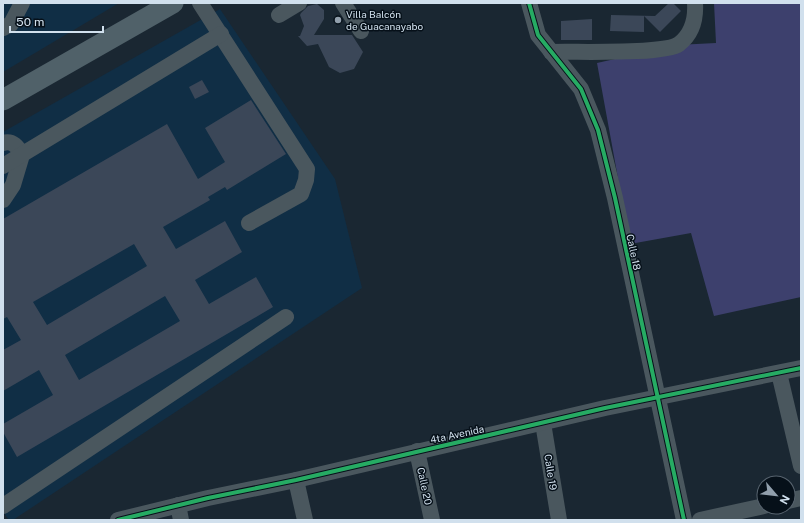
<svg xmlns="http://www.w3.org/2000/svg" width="804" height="523" font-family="'Public Sans',sans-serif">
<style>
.built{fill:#102e45}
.green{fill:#3d406d}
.building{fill:#3b4758;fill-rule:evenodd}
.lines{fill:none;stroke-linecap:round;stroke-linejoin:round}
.minor{stroke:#4a575e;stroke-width:16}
.major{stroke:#506169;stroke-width:21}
.cycleway-casing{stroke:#061019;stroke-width:6}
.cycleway{stroke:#26ab63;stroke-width:4}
.poi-dot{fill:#919fac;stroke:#061019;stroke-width:1.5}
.labels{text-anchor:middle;stroke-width:3;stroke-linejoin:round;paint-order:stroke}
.poi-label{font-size:10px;fill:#d1e0ed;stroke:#061019;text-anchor:start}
.street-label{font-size:10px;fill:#d1e0ed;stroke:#061019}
</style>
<rect width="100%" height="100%" fill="#1a2732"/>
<!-- built -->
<g class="built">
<polygon points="3,3 119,3 3,72"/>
<polygon points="220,9 335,179 362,288 13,520 9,520 3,512 3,132"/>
</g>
<!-- green -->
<polygon class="green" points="714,3 801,3 801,297 714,316 691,233 630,244 597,63 677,45 716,43"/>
<!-- building -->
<g class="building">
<polygon points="669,3 673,3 681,11 660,32 644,16 644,32 610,31 611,15 655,16"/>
<polygon points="317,4 324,10 324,19 314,35 352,35 363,52 354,69 340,73 329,67 318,44 307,46 298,36 300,36 304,26 300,15 301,13 308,6"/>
<polygon points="592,19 592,40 561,40 561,21"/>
<polygon points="202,80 209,92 195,99 189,87"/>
<path d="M 251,100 L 286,154 L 227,190 L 225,187 L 208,197 L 210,200 L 163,227 L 176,249 L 225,221 L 242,252 L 195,280 L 209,304 L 256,277 L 273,307 L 17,457 L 3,432 L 3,424 L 53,395 L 39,370 L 3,391 L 3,350 L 21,340 L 7,317 L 3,319 L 3,219 L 167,124 L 198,179 L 225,162 L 205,128 ZM 134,244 L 147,266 L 47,325 L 33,302 ZM 165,296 L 180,321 L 79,380 L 65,355 Z"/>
</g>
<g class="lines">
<!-- minor -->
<g class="minor">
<polyline points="200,3 307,169 306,180 301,194 249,223"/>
<polyline points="343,3 361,31"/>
<polyline points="529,3 538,35 581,89 598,130 615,198 684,520"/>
<polyline points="279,15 299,3"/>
<polyline points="3,28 11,24 22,3"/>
<path d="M 551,52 C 574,51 664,55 679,44 C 692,34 696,19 695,3"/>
<path d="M 3,143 C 13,140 18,147 22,155 L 13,185 L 3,200"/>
<polyline points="3,166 221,34"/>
<polyline points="779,373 801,466"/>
<polyline points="543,423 559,520"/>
<polyline points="417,451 432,520"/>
<polyline points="296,480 305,520"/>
<polyline points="788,501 801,498"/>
<polyline points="178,505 181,520"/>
<polyline points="3,506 286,317"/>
<polyline points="118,520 208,498 296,480 605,408 801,368"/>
<polyline points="700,520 764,506"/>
</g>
<!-- major -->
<polyline class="major" points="3,100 173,3"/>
<!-- cycleway casing -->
<g class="cycleway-casing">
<g id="cycleway">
<polyline points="529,3 538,35 581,89 598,130 615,198 684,520"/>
<polyline points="118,520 208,498 296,480 605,408 801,368"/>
</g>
</g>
<!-- cycleway -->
<use href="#cycleway" class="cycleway"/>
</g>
<!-- markers -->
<circle class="poi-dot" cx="338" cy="20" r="4"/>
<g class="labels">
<!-- poi labels -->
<g class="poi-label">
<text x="346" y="18">Villa Balcón<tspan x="346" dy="12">de Guacanayabo</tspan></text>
</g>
<!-- street labels -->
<g class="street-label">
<text transform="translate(634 252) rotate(78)" y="4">Calle 18</text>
<text transform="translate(457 434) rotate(-12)" y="4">4ta Avenida</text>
<text transform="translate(551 472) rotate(81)" y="4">Calle 19</text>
<text transform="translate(425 486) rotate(78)" y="4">Calle 20</text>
</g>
</g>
<!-- border -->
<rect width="804" height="523" fill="none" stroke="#d1e0ed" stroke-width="8"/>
<!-- north arrow -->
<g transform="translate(776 495) rotate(118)"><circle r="19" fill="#061019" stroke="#57636e"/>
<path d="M0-3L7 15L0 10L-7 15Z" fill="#919fac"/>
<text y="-6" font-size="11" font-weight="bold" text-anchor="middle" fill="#d1e0ed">N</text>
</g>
<!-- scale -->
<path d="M10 26v6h93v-6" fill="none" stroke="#d1e0ed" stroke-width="2"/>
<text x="16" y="26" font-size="12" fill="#d1e0ed" stroke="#061019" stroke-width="3" paint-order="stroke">50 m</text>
</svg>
